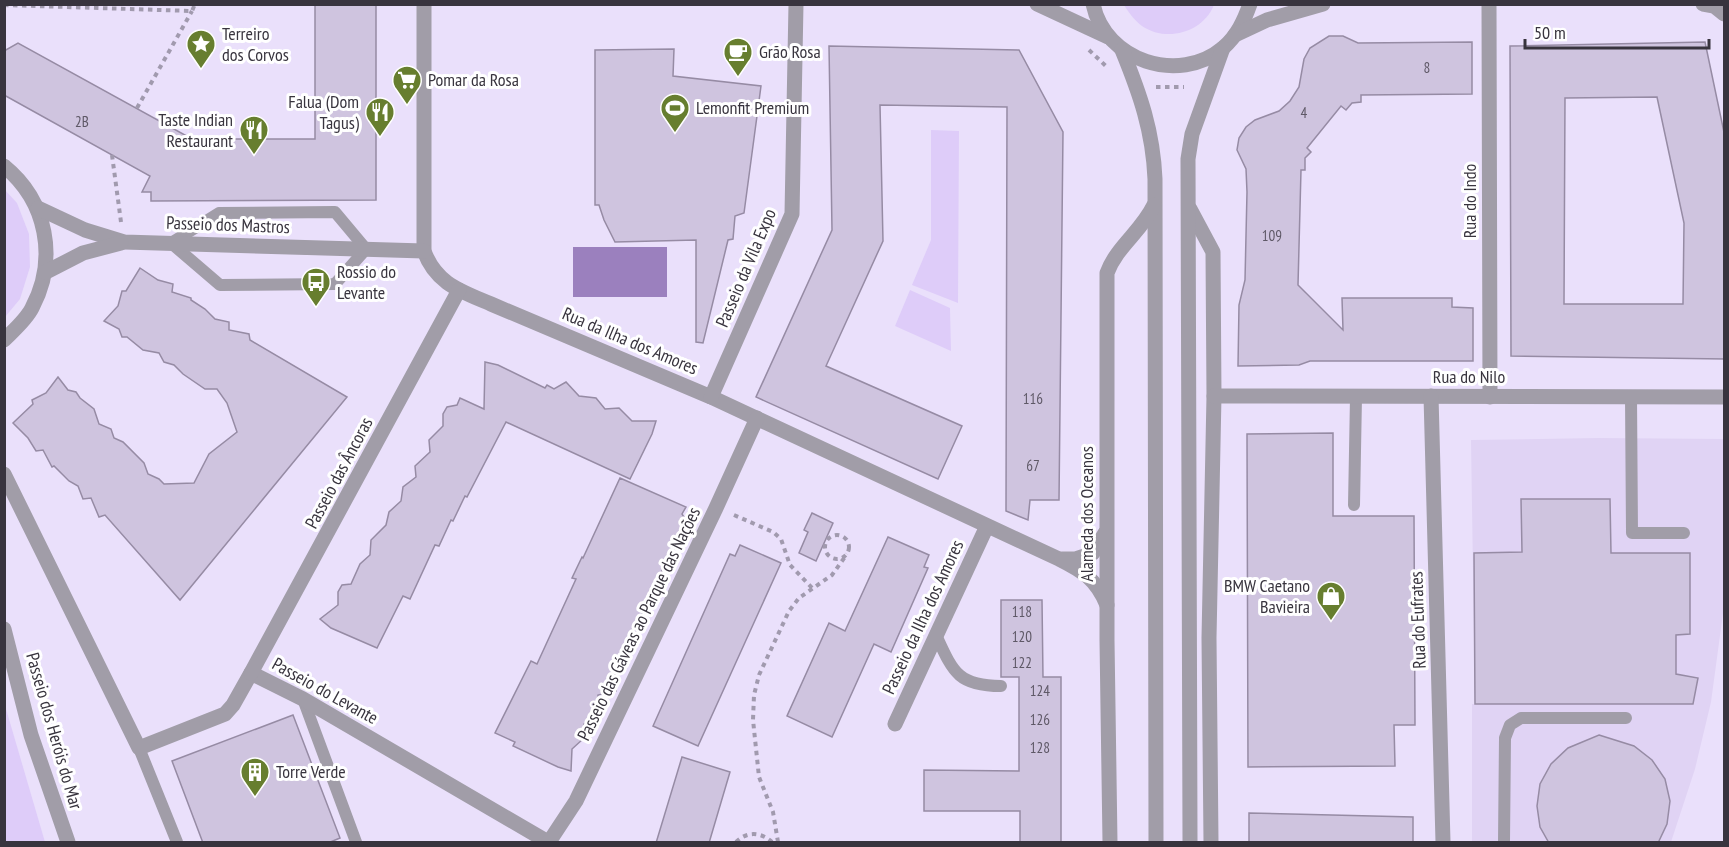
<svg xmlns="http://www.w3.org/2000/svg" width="1729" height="847" font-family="'PT Sans Narrow',sans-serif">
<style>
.built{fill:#e0d3f4}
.green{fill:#deccf9}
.water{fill:#9b80be}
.building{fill:#cfc4df;stroke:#968ba4;stroke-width:1.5;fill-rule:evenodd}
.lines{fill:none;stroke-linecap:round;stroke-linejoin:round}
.path{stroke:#a19aae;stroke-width:4;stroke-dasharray:4.5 4.5;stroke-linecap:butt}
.lane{stroke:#a19da8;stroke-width:12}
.street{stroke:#a19da8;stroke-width:15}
.labels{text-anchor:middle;stroke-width:6;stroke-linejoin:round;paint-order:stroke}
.number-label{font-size:15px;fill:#5e5866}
.poi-label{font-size:18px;fill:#38343e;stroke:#fff;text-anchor:start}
.street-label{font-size:18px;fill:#38343e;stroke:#fff}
</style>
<rect width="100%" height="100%" fill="#eae0fb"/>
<!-- built -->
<polygon class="built" points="1598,438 1724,439 1724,606 1711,702 1695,769 1671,842 1472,842 1472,704 1475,704 1471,440"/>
<!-- green -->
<g class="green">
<path d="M 1124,5 L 1214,5 C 1203,32 1167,43 1142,26 C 1134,20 1129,13 1124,5 Z"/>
<polygon points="931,130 959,131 958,303 912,285 931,240"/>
<polygon points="4,189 17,203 29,234 30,267 20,299 5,317"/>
<polygon points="910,290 950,308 951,351 895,326"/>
<polygon points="4,702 45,842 5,842"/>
</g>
<!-- water -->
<rect class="water" x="573" y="247" width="94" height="50"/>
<!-- building -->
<g class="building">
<polygon points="315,4 376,4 376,200 151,201 151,192 142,192 150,176 4,95 4,51 18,43 192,139 315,139"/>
<polygon points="1329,36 1343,36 1358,43 1472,42 1472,94 1361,95 1361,102 1352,103 1346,110 1341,106 1307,148 1311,152 1305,158 1305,170 1301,170 1298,285 1343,330 1342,298 1452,298 1452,307 1473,308 1473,361 1310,361 1299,365 1238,366 1239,305 1245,280 1247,192 1246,169 1237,150 1239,138 1246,127 1255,120 1279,111 1290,101 1299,87 1304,59 1310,48"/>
<path d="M 1705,42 L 1725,137 L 1725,359 L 1511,356 L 1510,46 ZM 1657,97 L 1684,223 L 1683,304 L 1564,304 L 1565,98 Z"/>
<polygon points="829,46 1019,50 1063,132 1059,500 1030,500 1028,520 1006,511 1007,107 880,105 883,241 826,366 962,426 938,479 756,397 832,230"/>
<polygon points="674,49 673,76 761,86 744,213 735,216 733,239 728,240 703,343 696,342 696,240 615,242 604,220 599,205 595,205 595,50"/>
<polygon points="140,268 158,280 173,284 172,292 191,298 191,300 205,309 215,319 229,322 229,330 249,334 250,340 347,397 180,600 105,515 99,517 91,498 83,499 78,486 69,481 54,466 52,467 43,450 36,451 28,438 13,423 33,404 32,400 46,393 58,377 68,390 76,392 80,398 94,409 99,424 111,429 114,438 123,442 144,463 148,474 159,479 164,484 194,483 209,454 237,432 227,403 217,389 205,389 183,374 174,365 164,362 159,353 143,350 127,337 122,337 119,329 104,321 118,306 122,291 126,291"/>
<polygon points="485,362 498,365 545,388 547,385 554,389 566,382 579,396 596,398 605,409 619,408 632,421 656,421 652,434 630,479 506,422 467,497 465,496 453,521 451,520 439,546 435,545 410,599 403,596 377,648 331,628 320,619 338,605 338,592 342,585 351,584 360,564 370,555 371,540 386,525 389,512 401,501 403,487 416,477 415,466 430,452 429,440 443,426 443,414 447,407 457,405 460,398 484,409"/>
<polygon points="1333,433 1333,516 1414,516 1415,725 1394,725 1395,766 1248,767 1247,434"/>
<polygon points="620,478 686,507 682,514 690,527 674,539 674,556 662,565 661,584 648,595 649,609 639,616 638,638 628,647 627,664 615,674 616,691 598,695 596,713 584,724 583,739 572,749 571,771 558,767 513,746 515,742 495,733 531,661 537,664 576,579 572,578 582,557 583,558"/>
<polygon points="1521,499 1610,499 1611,553 1690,553 1690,634 1676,635 1676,674 1698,678 1693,704 1475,704 1474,553 1522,552"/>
<polygon points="812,513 833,523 816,561 799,553 808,532 804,530"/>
<polygon points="888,537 929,555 924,567 928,568 891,652 874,644 832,737 787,716 829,623 845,631"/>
<polygon points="740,545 781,563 698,746 653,726 730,554 735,556"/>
<polygon points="1001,600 1042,600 1043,677 1061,677 1061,843 1020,843 1020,811 924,811 924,770 1019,771 1019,677 1001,677"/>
<polygon points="293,715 340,838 328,843 203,843 172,761"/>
<polygon points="1599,735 1634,746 1652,760 1665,779 1670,801 1667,824 1658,843 1549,843 1540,827 1537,806 1540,784 1551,764 1568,748"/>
<polygon points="682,757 730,772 709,843 656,843"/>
<polygon points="1249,813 1413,817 1413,843 1249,843"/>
</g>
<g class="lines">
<!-- path -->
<g class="path">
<polyline points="4,5 192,11 195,4"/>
<polyline points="1089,50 1108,68"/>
<polyline points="1156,87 1184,87"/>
<polyline points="137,108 192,11"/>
<polyline points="112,155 121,222"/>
<polyline points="734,515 773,532 781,539 790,565 813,589"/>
<circle cx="837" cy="547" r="12"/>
<path d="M 736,842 C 747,831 761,832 772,842"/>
<polyline points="778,842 773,812 759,777 753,720 754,695 759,675 789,611 799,598 832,575 847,554"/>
</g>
<!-- lane -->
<g class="lane">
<polygon points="335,212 366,249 335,284 220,285 171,243 219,213"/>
<polyline points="1631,397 1632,533 1684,533"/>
<polyline points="1354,505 1356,397"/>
<path d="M 936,635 C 953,672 958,686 1001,686"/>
<polyline points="303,699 356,842"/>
<polyline points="139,748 177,842"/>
<polyline points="1504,842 1505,738 1510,725 1521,718 1626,718"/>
</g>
<!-- street -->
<g class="street">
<path d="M 424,4 L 424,251 C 436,284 461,291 491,304 L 711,397 L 1059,559 C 1083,571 1096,579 1107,605"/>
<polyline points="1037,4 1108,37"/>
<path d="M 1093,4 C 1105,61 1179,85 1223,48 C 1237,36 1244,21 1250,4"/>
<polyline points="1489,4 1490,397"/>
<polyline points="1703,4 1714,6 1724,14"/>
<polyline points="1235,35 1267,20 1323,4"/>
<path d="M 1122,50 C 1140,94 1153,131 1155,179 L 1156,842"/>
<path d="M 4,166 C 47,201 58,259 32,308 C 26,320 13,331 4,340"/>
<polyline points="38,208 85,230 124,242 424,251"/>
<polyline points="1190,209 1213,252 1214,396 1209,638 1211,842"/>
<polyline points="46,272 83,253 121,243"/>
<polyline points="1214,396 1724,397"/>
<polyline points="1431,396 1443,842"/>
<polyline points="711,397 792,214 796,4"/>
<polyline points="4,474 139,748 225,714 233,705 251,673 303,699 548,842"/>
<polyline points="1062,559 1075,559 1093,553 1105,533"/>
<polyline points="4,629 31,735 68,842"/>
<polyline points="251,673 459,290"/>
<polyline points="895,724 987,526"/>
<polyline points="549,842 576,801 716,508 757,418"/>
<path d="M 1110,842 L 1107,640 L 1107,273 C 1117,246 1141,232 1154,205"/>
<polyline points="1190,842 1188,159 1192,134 1223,48"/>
</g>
</g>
<!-- icons -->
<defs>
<g id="sight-pin" transform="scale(1.5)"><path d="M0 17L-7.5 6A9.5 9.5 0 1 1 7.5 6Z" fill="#677e2f" stroke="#fff"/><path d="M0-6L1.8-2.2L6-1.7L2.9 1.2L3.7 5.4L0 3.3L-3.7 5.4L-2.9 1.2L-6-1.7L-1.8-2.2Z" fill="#fff"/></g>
<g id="cafe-pin" transform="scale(1.5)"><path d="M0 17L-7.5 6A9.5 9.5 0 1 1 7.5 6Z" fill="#677e2f" stroke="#fff"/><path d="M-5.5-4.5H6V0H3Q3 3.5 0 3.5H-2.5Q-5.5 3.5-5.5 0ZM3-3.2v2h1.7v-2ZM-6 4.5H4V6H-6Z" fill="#fff"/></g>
<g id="supermarket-pin" transform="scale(1.5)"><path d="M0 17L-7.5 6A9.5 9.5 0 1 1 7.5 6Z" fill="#677e2f" stroke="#fff"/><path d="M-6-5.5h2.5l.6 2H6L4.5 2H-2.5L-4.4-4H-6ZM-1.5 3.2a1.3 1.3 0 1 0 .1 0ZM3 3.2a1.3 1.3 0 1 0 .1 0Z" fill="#fff"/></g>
<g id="stadium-pin" transform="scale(1.5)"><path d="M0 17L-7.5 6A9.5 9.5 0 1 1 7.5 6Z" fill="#677e2f" stroke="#fff"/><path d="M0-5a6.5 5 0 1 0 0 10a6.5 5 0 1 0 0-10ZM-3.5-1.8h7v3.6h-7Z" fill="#fff"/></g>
<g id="restaurant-pin" transform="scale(1.5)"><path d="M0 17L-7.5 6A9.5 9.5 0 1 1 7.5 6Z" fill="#677e2f" stroke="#fff"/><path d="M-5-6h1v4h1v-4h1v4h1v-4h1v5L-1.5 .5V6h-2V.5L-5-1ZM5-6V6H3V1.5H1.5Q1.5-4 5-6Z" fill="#fff"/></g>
<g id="bus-pin" transform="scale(1.5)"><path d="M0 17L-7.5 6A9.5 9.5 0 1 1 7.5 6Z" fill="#677e2f" stroke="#fff"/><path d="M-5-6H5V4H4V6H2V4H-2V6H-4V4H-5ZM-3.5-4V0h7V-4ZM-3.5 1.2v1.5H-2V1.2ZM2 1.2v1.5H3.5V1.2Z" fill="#fff"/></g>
<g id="shop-pin" transform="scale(1.5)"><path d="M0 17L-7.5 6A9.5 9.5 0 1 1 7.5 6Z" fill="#677e2f" stroke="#fff"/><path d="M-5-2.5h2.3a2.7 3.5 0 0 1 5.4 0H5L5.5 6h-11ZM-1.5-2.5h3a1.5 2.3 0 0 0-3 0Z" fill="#fff"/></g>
<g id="building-pin" transform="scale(1.5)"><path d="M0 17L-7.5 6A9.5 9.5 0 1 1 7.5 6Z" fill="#677e2f" stroke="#fff"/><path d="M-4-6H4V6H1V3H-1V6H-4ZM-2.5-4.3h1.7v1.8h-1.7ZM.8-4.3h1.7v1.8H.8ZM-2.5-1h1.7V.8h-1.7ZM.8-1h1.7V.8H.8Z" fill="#fff"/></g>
</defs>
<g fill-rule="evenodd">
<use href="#sight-pin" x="201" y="44"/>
<use href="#cafe-pin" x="738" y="52"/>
<use href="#supermarket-pin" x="407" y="80"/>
<use href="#stadium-pin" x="675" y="108"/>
<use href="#restaurant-pin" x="380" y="112"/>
<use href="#restaurant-pin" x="254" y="130"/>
<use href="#bus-pin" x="316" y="282"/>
<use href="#shop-pin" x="1331" y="596"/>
<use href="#building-pin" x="255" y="772"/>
</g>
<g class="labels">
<!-- number labels -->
<g class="number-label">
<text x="1427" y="73">8</text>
<text x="1304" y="118">4</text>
<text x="82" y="127">2B</text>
<text x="1272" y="241">109</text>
<text x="1033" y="404">116</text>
<text x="1033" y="471">67</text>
<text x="1022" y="617">118</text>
<text x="1022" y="642">120</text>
<text x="1022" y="668">122</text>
<text x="1040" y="696">124</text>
<text x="1040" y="725">126</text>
<text x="1040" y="753">128</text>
</g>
<!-- poi labels -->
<g class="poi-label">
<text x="222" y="40">Terreiro<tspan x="222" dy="21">dos Corvos</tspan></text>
<text x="759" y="58">Grão Rosa</text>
<text x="428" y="86">Pomar da Rosa</text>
<text x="359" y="108" text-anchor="end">Falua (Dom<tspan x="359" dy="21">Tagus)</tspan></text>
<text x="696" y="114">Lemonfit Premium</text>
<text x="233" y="126" text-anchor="end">Taste Indian<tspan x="233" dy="21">Restaurant</tspan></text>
<text x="337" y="278">Rossio do<tspan x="337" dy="21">Levante</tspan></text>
<text x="1310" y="592" text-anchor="end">BMW Caetano<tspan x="1310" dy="21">Bavieira</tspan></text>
<text x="276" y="778">Torre Verde</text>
</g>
<!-- street labels -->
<g class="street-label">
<text transform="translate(1470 201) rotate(-90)" y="6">Rua do Indo</text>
<text transform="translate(228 225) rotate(2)" y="6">Passeio dos Mastros</text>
<text transform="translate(746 268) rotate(-67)" y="6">Passeio da Vila Expo</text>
<text transform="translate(630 341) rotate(23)" y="6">Rua da Ilha dos Amores</text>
<text x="1469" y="383">Rua do Nilo</text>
<text transform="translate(339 473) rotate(-62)" y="6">Passeio das Âncoras</text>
<text transform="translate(1087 514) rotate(-90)" y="6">Alameda dos Oceanos</text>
<text transform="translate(923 617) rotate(-65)" y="6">Passeio da Ilha dos Amores</text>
<text transform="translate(1418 620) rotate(-92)" y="6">Rua do Eufrates</text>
<text transform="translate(639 624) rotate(-64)" y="6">Passeio das Gáveas ao Parque das Nações</text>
<text transform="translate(325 691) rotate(29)" y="6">Passeio do Levante</text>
<text transform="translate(54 731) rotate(74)" y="6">Passeio dos Heróis do Mar</text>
</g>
</g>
<!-- border -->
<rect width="1729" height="847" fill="none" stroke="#38343e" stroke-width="12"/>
<!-- scale -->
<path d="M1525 39v9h184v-9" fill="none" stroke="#38343e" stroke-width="3"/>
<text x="1534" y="39" font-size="18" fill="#38343e" stroke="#ffffff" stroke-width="4.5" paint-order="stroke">50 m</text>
</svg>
